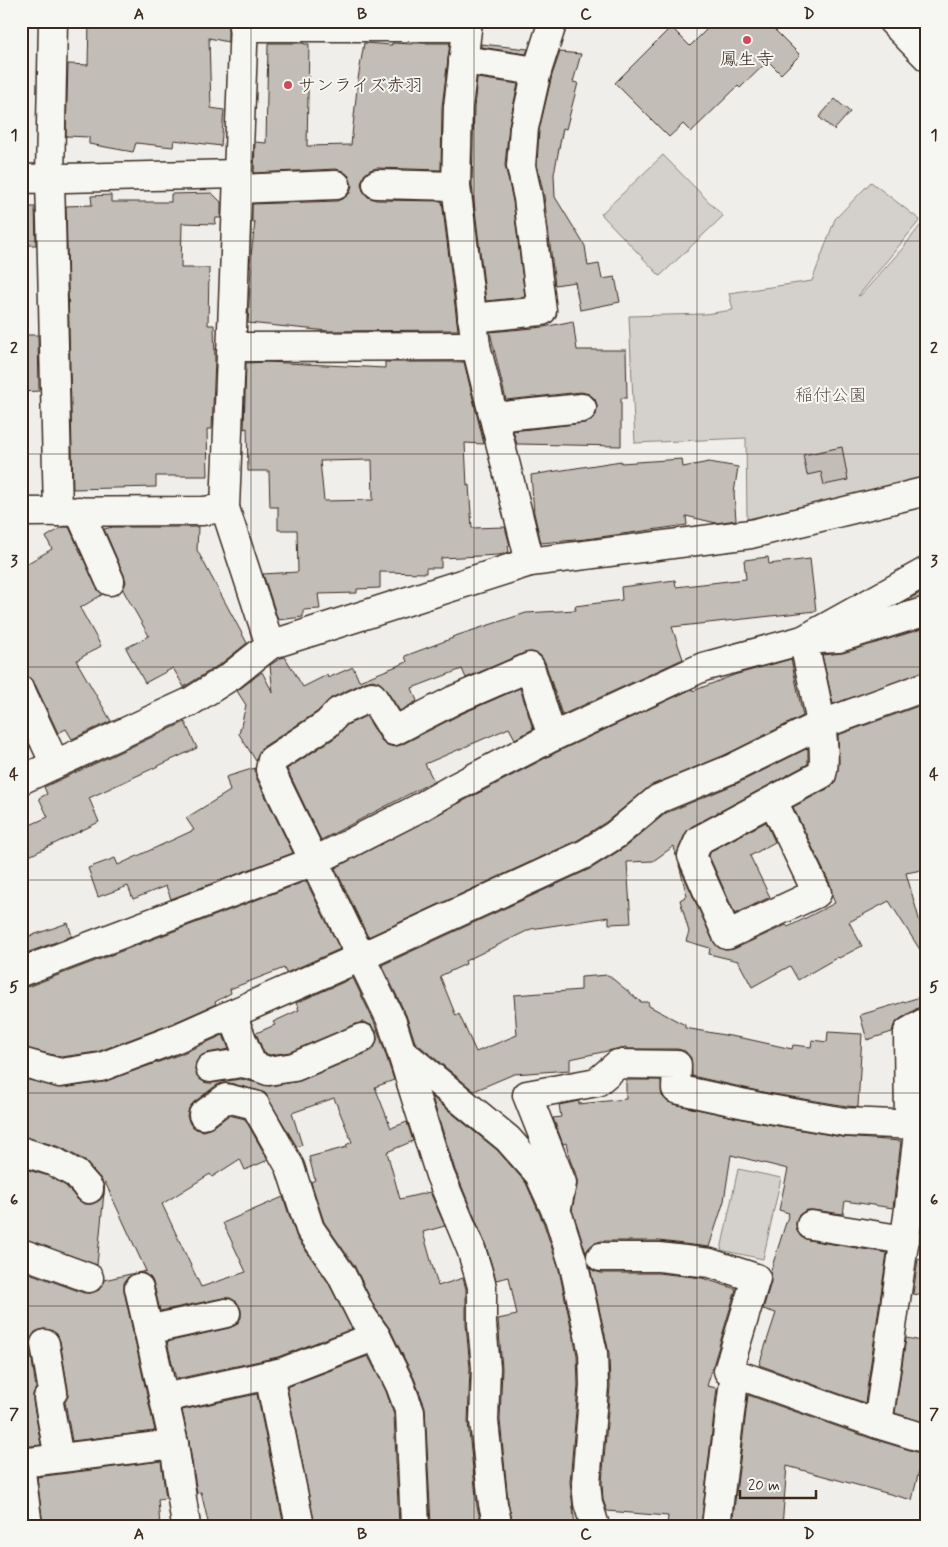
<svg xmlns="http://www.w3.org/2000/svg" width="948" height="1547" font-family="Mynerve,'Klee One',sans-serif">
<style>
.green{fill:#d4d1cc;stroke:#887e75}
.building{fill:#c2bdb7;stroke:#3b2a1e;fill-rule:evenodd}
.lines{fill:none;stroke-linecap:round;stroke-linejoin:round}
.minor-casing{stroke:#3b2a1e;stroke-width:31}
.minor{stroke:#f6f6f2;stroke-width:28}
.grid{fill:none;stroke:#3b2a1e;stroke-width:1;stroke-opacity:0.55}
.poi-dot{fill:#d1495b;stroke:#f6f6f2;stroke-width:2}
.labels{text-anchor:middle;stroke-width:4;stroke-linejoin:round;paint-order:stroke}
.poi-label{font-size:18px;fill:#3b2a1e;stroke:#f6f6f2}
.park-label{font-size:18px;fill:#61544a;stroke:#f6f6f2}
.neatline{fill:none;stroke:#3b2a1e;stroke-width:2}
.grid-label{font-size:16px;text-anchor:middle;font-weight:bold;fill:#3b2a1e}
</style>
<rect width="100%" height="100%" fill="#efeeea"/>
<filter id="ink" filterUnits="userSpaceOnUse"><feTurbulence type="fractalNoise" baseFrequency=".02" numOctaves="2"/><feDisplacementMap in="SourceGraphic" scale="10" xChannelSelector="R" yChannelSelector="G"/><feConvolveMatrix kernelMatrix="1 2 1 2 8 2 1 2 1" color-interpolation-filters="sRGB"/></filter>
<g filter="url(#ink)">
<!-- green -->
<g class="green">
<polygon points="663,155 723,216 660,276 601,214"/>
<polygon points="871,182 920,220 858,296 861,295 902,249 927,217 927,478 747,519 746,438 635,443 629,316 705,314 733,310 729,293 812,281 835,219"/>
<polygon points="738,1169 781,1178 763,1259 721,1250"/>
</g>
<!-- building -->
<g class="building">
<polygon points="89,21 228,21 228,42 209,38 211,108 224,110 221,146 174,140 173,147 136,143 133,152 89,144 89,137 66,136 68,64 88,65"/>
<polygon points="715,21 766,21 800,55 781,74 768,61 740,88 738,86 691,132 683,124 669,137 615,83 671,27 690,46"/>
<polygon points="268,43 304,43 304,44 309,44 307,146 351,145 358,79 364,43 392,45 392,43 412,44 412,43 450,43 442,107 441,170 377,168 370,170 364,175 361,184 363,191 368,197 376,200 442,201 458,330 328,331 248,323 251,268 250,264 255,222 252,222 252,204 337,201 344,198 350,193 352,185 349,176 343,171 336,169 254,173 255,142 266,143"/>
<polygon points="481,44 528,49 526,54 481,47"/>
<polygon points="560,52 581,54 573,82 578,83 566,129 563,128 554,174 555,197 585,246 588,266 599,264 602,279 615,277 620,302 580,310 575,282 555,285 544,196 537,165 539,130 552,75"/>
<polygon points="477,78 518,84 509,125 505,165 513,201 525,297 486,301 472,185 474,108"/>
<polygon points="835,99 850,112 834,130 819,117"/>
<polygon points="212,193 221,202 221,218 216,218 215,224 182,223 181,268 209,268 208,325 214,325 215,360 212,429 207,429 208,476 156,476 156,487 73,489 66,206 92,205 91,196 111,195 111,202 171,202 171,194"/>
<polygon points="21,207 35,207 36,245 21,245"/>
<polygon points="573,321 577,350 626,350 627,398 621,398 621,446 517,444 513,431 584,423 591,421 596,415 597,406 595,399 589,394 581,392 506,400 490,332 544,327"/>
<polygon points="21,335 38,335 39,391 21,392"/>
<path d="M 267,362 L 385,368 L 385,362 L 464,362 L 484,444 L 465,443 L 467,486 L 469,485 L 472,528 L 505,527 L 510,546 L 508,546 L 509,552 L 499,555 L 441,558 L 441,568 L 426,568 L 426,573 L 380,572 L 380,588 L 357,589 L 357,593 L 318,594 L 320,609 L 303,610 L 303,617 L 278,620 L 263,574 L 298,572 L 297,530 L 278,530 L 278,507 L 270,507 L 269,471 L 248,471 L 247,428 L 244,429 L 246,363 ZM 372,460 L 373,500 L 324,501 L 320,461 Z"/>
<polygon points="842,447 848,480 824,485 821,472 807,475 803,455"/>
<polygon points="682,459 683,467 709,462 738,467 734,493 736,520 716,523 686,516 687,525 586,539 541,543 534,513 531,475 621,461 621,463"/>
<polygon points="63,527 69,527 96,587 103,594 80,608 101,646 77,660 77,662 111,721 72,739 66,729 58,733 35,684 30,678 21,676 21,567 52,549 46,537"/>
<polygon points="113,527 198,527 197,550 247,643 222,663 184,687 173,668 145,683 126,648 149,636 123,590 126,582 124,575 104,529"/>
<polygon points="768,557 769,564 810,559 816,611 672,627 683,659 562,715 545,662 540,655 532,652 524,653 466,678 462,669 412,688 417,701 400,711 385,688 380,683 373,680 365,682 331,698 317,712 263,747 259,752 256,761 239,734 246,705 237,691 262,672 273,693 270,665 281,658 285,657 303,687 327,675 328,678 353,667 359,681 407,662 405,656 453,638 452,637 526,613 576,610 575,606 622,600 621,587 675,580 676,587 746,579 744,560"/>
<polygon points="927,589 927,596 904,602"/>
<polygon points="925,628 927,633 927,671 833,704 822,655 843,653"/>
<polygon points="791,659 803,716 725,755 652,785 606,822 578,840 368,937 335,868 559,751 692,689 693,691 734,675"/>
<polygon points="520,688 533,729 515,739 509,728 425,764 434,781 321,840 287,769 336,737 347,725 366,716 381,740 387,745 394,747 401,745 461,714"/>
<polygon points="924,704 927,710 927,869 906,873 927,947 927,955 924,956 889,901 849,922 862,946 839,958 838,957 798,980 790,966 752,987 738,961 709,954 710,948 686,941 689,932 680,900 687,896 679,865 713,941 718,947 725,950 734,949 786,925 788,927 835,903 832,896 831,886 793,807 829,788 835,783 839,764 838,735"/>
<polygon points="185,722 197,748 89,798 99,822 21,860 21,829 48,817 39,798 47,794 44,787"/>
<polygon points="21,729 30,747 21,752"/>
<polygon points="808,748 808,764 691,827 685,834 676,856 674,846 653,861 627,862 631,923 609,924 609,917 531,929 465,961 466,964 440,976 456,1016 459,1014 476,1052 517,1035 514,995 581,990 581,977 608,975 641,1002 648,1002 649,1006 685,1025 685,1028 747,1039 792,1049 793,1045 811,1047 812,1040 827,1042 828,1032 862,1034 858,1107 847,1106 767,1093 692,1076 691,1058 685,1051 677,1049 626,1049 626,1047 570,1059 570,1070 514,1074 474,1091 415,1042 406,1015 382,965 592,868 625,847 666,813 738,783"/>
<polygon points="255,768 256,777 293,853 171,899 166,886 133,899 128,886 98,897 88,868 115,858 118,865 194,830 186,818 230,791 226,777"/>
<polygon points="766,822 775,842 750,856 770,897 735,914 709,856 711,851"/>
<polygon points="306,881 340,949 286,973 284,968 230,989 231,993 215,1002 216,1004 169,1025 97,1052 61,1057 21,1047 21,987 27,987"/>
<polygon points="68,923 72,936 21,955 21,939"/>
<polygon points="353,978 377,1028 394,1080 375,1087 391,1128 407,1122 413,1141 387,1152 400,1199 430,1192 445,1226 423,1232 438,1286 463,1278 466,1289 466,1325 470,1368 468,1423 477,1506 482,1526 431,1526 425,1407 414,1378 390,1329 375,1308 354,1265 324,1222 311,1182 315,1180 309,1157 347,1147 346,1145 352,1142 334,1098 292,1113 302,1145 297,1147 265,1093 230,1083 223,1083 217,1085 194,1102 189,1108 187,1116 190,1124 196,1129 204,1131 212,1128 229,1115 245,1119 268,1160 245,1170 240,1159 212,1177 210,1174 162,1204 201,1287 246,1272 223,1223 283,1197 297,1238 328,1282 352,1329 278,1357 176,1379 167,1342 229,1328 236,1325 241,1318 241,1310 237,1302 230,1298 223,1298 160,1311 154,1285 151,1278 144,1273 137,1273 146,1271 105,1182 97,1265 21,1238 21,1168 49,1176 66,1186 77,1199 84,1204 92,1204 100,1200 104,1195 104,1187 101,1179 84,1160 60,1147 21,1136 21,1078 62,1088 103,1082 181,1054 223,1035 229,1049 207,1053 201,1056 196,1062 195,1071 198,1077 204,1082 212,1083 241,1079 270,1086 300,1081 369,1052 374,1048 377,1040 376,1031 371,1025 363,1022 356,1024 290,1052 270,1055 264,1053 256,1033 275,1025 273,1022 299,1010 296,1003"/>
<polygon points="927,995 927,1005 919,1007 900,1019 894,1025 892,1032 867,1040 860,1015"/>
<polygon points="626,1080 661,1080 662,1096 667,1101 673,1104 761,1123 842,1137 901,1141 893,1208 845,1201 843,1214 813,1210 806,1210 799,1215 796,1223 797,1231 801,1237 808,1240 887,1253 865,1403 759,1365 776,1313 763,1309 771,1282 770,1273 789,1213 779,1210 788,1169 731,1155 724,1201 709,1247 659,1241 601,1241 593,1244 588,1249 586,1253 572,1210 577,1186 577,1177 570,1160 566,1143 563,1144 553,1118 561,1117 559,1105 579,1101 579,1104 626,1099"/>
<polygon points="432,1097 497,1150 526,1183 544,1224 559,1270 577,1355 578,1386 570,1482 575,1525 513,1526 508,1501 500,1420 502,1368 498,1319 517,1315 509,1277 496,1280 485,1243 455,1170"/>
<polygon points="918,1259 927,1261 927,1296 913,1294"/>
<polygon points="590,1268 594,1271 601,1273 658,1273 702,1278 736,1289 707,1386 717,1388 701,1526 667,1526 668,1516 607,1511 603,1500 602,1483 610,1387 609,1353"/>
<polygon points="21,1270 84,1293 91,1293 99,1290 104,1280 135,1273 128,1277 124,1283 124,1291 155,1431 72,1441 65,1402 68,1396 68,1389 60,1341 57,1334 51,1330 43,1329 35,1332 31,1338 30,1346 36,1388 33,1394 33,1401 41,1445 21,1447 21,1419 26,1418 21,1394"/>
<polygon points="906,1338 927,1342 927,1423 895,1413"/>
<polygon points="368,1356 386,1391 394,1415 399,1526 315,1526 287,1387"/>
<polygon points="257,1394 284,1526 209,1526 201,1492 197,1493 189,1442 182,1410"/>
<polygon points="748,1395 873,1439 923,1454 912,1500 787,1466 782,1526 732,1526"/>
<polygon points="161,1461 166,1498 158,1499 160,1526 43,1526 37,1477"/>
</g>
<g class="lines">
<!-- minor casing -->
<g class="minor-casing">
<g id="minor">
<polyline points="53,21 50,178 58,512"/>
<polyline points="244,21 225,508 270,645"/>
<polyline points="468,21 458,107 456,186 476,346 530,562"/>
<polyline points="892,21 927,57"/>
<polyline points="243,27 467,27"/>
<polyline points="463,60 537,71"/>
<polyline points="21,179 238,174"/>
<polyline points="377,184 456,186"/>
<polyline points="238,189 336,185"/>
<polyline points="472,318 542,311 528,198 521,166 524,128 537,71 553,21"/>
<polyline points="232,347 476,346"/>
<polyline points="494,417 582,408"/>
<polyline points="79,511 110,581"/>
<polyline points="21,512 203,511 225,508"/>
<polyline points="21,691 55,764"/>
<polyline points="21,780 190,702 231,676 270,645 530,562 751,534 927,491"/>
<path d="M 773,801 L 817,893 L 727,935 L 692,856 L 699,840 L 822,774 C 830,747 810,671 803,640 L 838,638 L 927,611"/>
<polyline points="21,972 315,861 419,808 454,788 552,737 703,667 803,640 927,571"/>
<polyline points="232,1014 252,1065"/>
<polyline points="402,1052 508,1139 539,1174 559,1218 574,1266 593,1353 594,1386 586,1483 588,1503 595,1526"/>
<polyline points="21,1062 60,1073 101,1067 175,1039 361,957 585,854 615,835 658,799 731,769 820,725 927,686"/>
<polyline points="210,1068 241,1063 252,1065 268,1071 294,1067 362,1038"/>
<polyline points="203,1115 226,1098 255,1105 290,1167 310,1229 341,1274 362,1316 376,1336 400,1385 410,1412 415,1526"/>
<polyline points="909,1125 908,1032 927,1021"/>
<polyline points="21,1151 55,1162 76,1174 89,1189"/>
<polyline points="556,1212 562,1183 527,1095 597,1082 618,1064 677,1065 676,1089 764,1108 845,1122 919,1125 908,1216 878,1424"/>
<polyline points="811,1225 905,1240"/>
<polyline points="21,1253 89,1278"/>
<polyline points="601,1257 659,1257 710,1263 756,1278 728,1371 878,1424 927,1439"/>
<polyline points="139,1288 174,1444 186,1526"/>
<polyline points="148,1330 226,1313"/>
<polyline points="45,1344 53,1392 48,1398 59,1458"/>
<polyline points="269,1375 300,1526"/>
<polyline points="164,1398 283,1372 376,1336"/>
<polyline points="21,1463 174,1444"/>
<polyline points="21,1472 28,1526"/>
<polyline points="498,1526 493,1504 484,1421 486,1368 482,1324 482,1287 478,1272 471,1249 440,1175 392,1022 270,770 272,760 327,724 338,712 372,696 394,731 454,700 530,667 552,737"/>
<polyline points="716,1526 735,1373"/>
</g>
</g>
<!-- minor -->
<use href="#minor" class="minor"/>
</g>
</g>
<!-- grid -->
<path class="grid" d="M 251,21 L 251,1526M 474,21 L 474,1526M 697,21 L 697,1526M 21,241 L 927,241M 21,454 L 927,454M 21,667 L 927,667M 21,880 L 927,880M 21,1093 L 927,1093M 21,1306 L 927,1306"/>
<!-- markers -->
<g class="poi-dot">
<circle cx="747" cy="40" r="5"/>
<circle cx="288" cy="85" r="5"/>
</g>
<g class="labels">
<!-- poi labels -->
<g class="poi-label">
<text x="747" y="65">鳳生寺</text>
<text x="298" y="91" text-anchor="start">サンライズ赤羽</text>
</g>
<!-- park labels -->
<g class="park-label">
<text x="831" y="401">稲付公園</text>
</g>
</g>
<!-- margin -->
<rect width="948" height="1547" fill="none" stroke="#f6f6f2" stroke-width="55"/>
<!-- scale -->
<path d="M740 1490v8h76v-8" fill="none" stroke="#3b2a1e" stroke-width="2.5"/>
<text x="748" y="1490" font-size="15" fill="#3b2a1e" stroke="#f6f6f2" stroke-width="4" paint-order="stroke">20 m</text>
<rect x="28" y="28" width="892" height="1492" class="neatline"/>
<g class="grid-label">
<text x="139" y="19">A</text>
<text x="362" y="19">B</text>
<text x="586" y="19">C</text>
<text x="809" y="19">D</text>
<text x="14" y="140">1</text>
<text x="934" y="140">1</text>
<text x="14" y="353">2</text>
<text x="934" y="353">2</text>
<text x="14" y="566">3</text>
<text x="934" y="566">3</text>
<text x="14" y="779">4</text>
<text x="934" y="779">4</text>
<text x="14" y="992">5</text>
<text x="934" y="992">5</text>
<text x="14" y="1205">6</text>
<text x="934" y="1205">6</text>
<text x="14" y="1419">7</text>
<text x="934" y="1419">7</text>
<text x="139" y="1539">A</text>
<text x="362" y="1539">B</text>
<text x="586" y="1539">C</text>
<text x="809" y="1539">D</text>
</g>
</svg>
